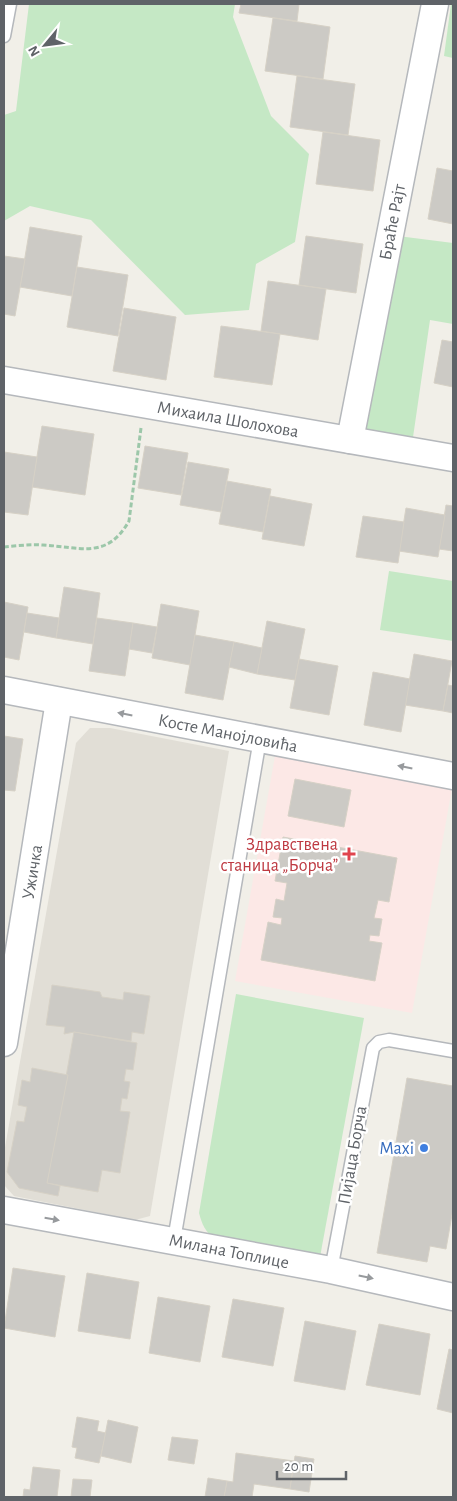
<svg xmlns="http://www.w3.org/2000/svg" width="457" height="1501" font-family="'Alegreya Sans',sans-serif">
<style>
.education{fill:#e1ded6}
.medical{fill:#fce8e6}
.green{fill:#c5e8c5}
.building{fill:#cccac5;stroke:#d6d1c6}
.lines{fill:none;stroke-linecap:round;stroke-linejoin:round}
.lane-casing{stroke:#b5b8bc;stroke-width:15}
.street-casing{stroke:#b5b8bc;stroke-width:29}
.path{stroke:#9cc7a9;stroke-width:3;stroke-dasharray:5 2.5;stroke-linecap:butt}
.lane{stroke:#fff;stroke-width:12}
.street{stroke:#fff;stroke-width:26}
.oneway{fill:#979a9d}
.health-dot{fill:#e0444e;stroke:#fff;stroke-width:2}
.shop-dot{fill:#3f7fe0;stroke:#fff;stroke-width:2}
.labels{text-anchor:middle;stroke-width:5;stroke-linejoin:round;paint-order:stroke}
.street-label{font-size:18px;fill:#5f6368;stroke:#fff}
.health-label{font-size:18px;fill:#be3a42;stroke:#fff;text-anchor:end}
.shop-label{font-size:18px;fill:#366cbe;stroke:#fff;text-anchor:end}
</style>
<rect width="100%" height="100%" fill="#f1efe8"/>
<!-- education -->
<polygon class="education" points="90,728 110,728 229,751 150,1216 135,1220 14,1196 4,1185 4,1153 76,743"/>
<!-- medical -->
<polygon class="medical" points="275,756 452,788 412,1013 235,981"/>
<!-- green -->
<g class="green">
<polygon points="29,4 235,4 233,17 271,116 309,154 295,242 256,264 249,310 185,315 91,220 30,206 4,221 4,115 16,111"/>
<polygon points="451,4 453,4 453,58 444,56"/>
<polygon points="390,235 453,243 453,324 430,320 411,451 350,440"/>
<polygon points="389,571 453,581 453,641 380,630"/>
<path d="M 236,994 L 364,1018 L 320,1257 L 215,1239 C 205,1232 202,1224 199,1213 Z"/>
</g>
<!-- building -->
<g class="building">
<polygon points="241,4 299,4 297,21 239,13"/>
<polygon points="273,18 330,27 323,79 265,71"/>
<polygon points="297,76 355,84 348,135 290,127"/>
<polygon points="323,132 380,140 373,191 316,184"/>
<polygon points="437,168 453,171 453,224 428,219"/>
<polygon points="30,227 82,236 72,296 20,287"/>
<polygon points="306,236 363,244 356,293 299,285"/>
<polygon points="4,256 25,259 15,316 4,314"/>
<polygon points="77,267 128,275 118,336 67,327"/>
<polygon points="268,281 326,289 318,340 261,331"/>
<polygon points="124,308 176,317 166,380 113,371"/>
<polygon points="221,326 280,334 272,385 214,377"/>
<polygon points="442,340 453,342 453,387 434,383"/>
<polygon points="42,426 94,434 85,495 32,487"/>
<polygon points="145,446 188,453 181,495 138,488"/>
<polygon points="4,452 37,457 28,515 4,512"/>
<polygon points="188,462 229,469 221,512 180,505"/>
<polygon points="227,481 271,489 263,532 219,524"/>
<polygon points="270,496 312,504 304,546 262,539"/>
<polygon points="446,505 453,506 453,551 439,549"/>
<polygon points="406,508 445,515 438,557 399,551"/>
<polygon points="363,516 404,522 398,563 356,557"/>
<polygon points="64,587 100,593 93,644 56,638"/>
<polygon points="4,602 28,607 19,660 4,657"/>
<polygon points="161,604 199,611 190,665 152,658"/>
<polygon points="27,613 59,618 56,638 24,632"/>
<polygon points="97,618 133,623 125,676 89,671"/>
<polygon points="267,621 305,629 295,680 257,674"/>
<polygon points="133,623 157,627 152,653 129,649"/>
<polygon points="195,635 234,642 223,700 185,693"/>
<polygon points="234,642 262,648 257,674 229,667"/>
<polygon points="414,654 452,661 443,711 405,705"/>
<polygon points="299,659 338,666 329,715 290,708"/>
<polygon points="373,672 410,679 401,732 364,725"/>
<polygon points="448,685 453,686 453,713 443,711"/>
<polygon points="4,736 23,739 15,791 4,790"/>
<polygon points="295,779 351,790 344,827 288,816"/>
<polygon points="283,837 397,858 389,902 378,900 374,918 382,919 379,936 370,935 369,941 382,943 375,981 261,960 268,922 281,925 282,918 273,917 276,899 284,901 287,883 275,881"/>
<polygon points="52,985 100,992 102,997 123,1000 124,992 150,996 144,1034 132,1032 131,1041 74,1032 64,1034 65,1027 46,1025"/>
<polygon points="74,1032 137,1043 133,1070 126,1069 124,1081 130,1082 127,1099 122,1098 120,1111 130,1112 120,1173 102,1170 98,1192 47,1183"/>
<polygon points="32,1068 68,1075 47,1183 60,1186 58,1196 19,1188 7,1172 17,1121 24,1122 27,1107 18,1105 22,1080 30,1082"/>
<polygon points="407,1078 453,1086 453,1209 446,1249 430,1246 427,1262 377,1253"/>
<polygon points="13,1268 65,1276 55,1337 4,1328"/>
<polygon points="87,1273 139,1282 130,1339 78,1331"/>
<polygon points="158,1297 210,1306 200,1362 149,1353"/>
<polygon points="233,1299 284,1308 273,1366 222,1357"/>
<polygon points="305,1321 356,1331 345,1390 294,1381"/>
<polygon points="379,1324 430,1334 420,1395 366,1385"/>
<polygon points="449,1349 453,1350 453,1413 437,1409"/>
<polygon points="77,1417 99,1421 97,1431 106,1433 99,1463 75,1458 77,1448 72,1447"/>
<polygon points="108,1420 138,1427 131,1463 101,1456"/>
<polygon points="172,1437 198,1440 194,1464 168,1460"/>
<polygon points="236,1453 294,1461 290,1489 254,1484 252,1497 224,1497 227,1481 233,1482"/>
<polygon points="295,1456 314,1459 309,1492 290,1489"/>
<polygon points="33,1467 60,1470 57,1497 23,1497 24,1489 30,1490"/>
<polygon points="208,1478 227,1481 224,1497 205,1497"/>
<polygon points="73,1479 92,1480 90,1497 71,1497"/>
</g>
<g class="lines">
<!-- lane casing -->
<g class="lane-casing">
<g id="lane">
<polyline points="4,36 10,4"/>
<polyline points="174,1240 260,739"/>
<polyline points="331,1270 373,1048 379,1042 389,1040 453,1051"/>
</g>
</g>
<!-- street casing -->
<g class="street-casing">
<g id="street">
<polyline points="4,380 453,458"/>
<polyline points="350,440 435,4"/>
<polyline points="4,690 453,776"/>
<polyline points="4,1043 59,701"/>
<polyline points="4,1210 331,1270 453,1297"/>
</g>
</g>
<!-- path -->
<path class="path" d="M 4,547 C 16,546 30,544 43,545 C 80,547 107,560 129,521 L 141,428"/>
<!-- lane -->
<use href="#lane" class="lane"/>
<!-- street -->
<use href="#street" class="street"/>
</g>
<!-- one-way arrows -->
<defs><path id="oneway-solid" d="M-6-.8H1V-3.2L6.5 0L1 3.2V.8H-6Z" transform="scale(1.25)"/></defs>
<g class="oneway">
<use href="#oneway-solid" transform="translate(125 714) rotate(-169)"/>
<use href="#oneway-solid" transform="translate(405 767) rotate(-169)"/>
<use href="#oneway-solid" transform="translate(52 1219) rotate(10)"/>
<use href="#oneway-solid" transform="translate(366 1277) rotate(12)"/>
</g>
<!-- markers -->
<path class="health-dot" d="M346.5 846.5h5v5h5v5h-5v5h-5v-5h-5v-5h5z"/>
<circle class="shop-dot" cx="424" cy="1148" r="5"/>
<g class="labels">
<!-- street labels -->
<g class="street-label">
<text transform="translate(392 222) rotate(-79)" y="6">Браће Рајт</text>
<text transform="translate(228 419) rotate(10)" y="6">Михаила Шолохова</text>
<text transform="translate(228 733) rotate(11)" y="6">Косте Манојловића</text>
<text transform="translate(32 872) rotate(-81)" y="6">Ужичка</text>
<text transform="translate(352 1155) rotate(-80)" y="6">Пијаца Борча</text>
<text transform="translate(229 1251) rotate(11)" y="6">Милана Топлице</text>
</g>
<!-- health labels -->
<g class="health-label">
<text x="338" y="850">Здравствена<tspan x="338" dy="21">станица „Борча”</tspan></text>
</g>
<!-- shop labels -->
<g class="shop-label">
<text x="414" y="1154">Maxi</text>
</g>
</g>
<!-- border -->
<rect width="457" height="1501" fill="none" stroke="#5f6368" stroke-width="10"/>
<!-- north arrow -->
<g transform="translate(45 45) rotate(241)" stroke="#ffffff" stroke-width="4" paint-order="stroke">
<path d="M0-4L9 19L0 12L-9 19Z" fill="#5f6368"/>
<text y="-8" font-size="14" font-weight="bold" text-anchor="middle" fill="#5f6368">N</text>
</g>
<!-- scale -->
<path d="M277 1471v8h69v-8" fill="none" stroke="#5f6368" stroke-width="2.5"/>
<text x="284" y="1471" font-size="15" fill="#5f6368" stroke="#ffffff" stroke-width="4" paint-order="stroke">20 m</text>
</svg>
